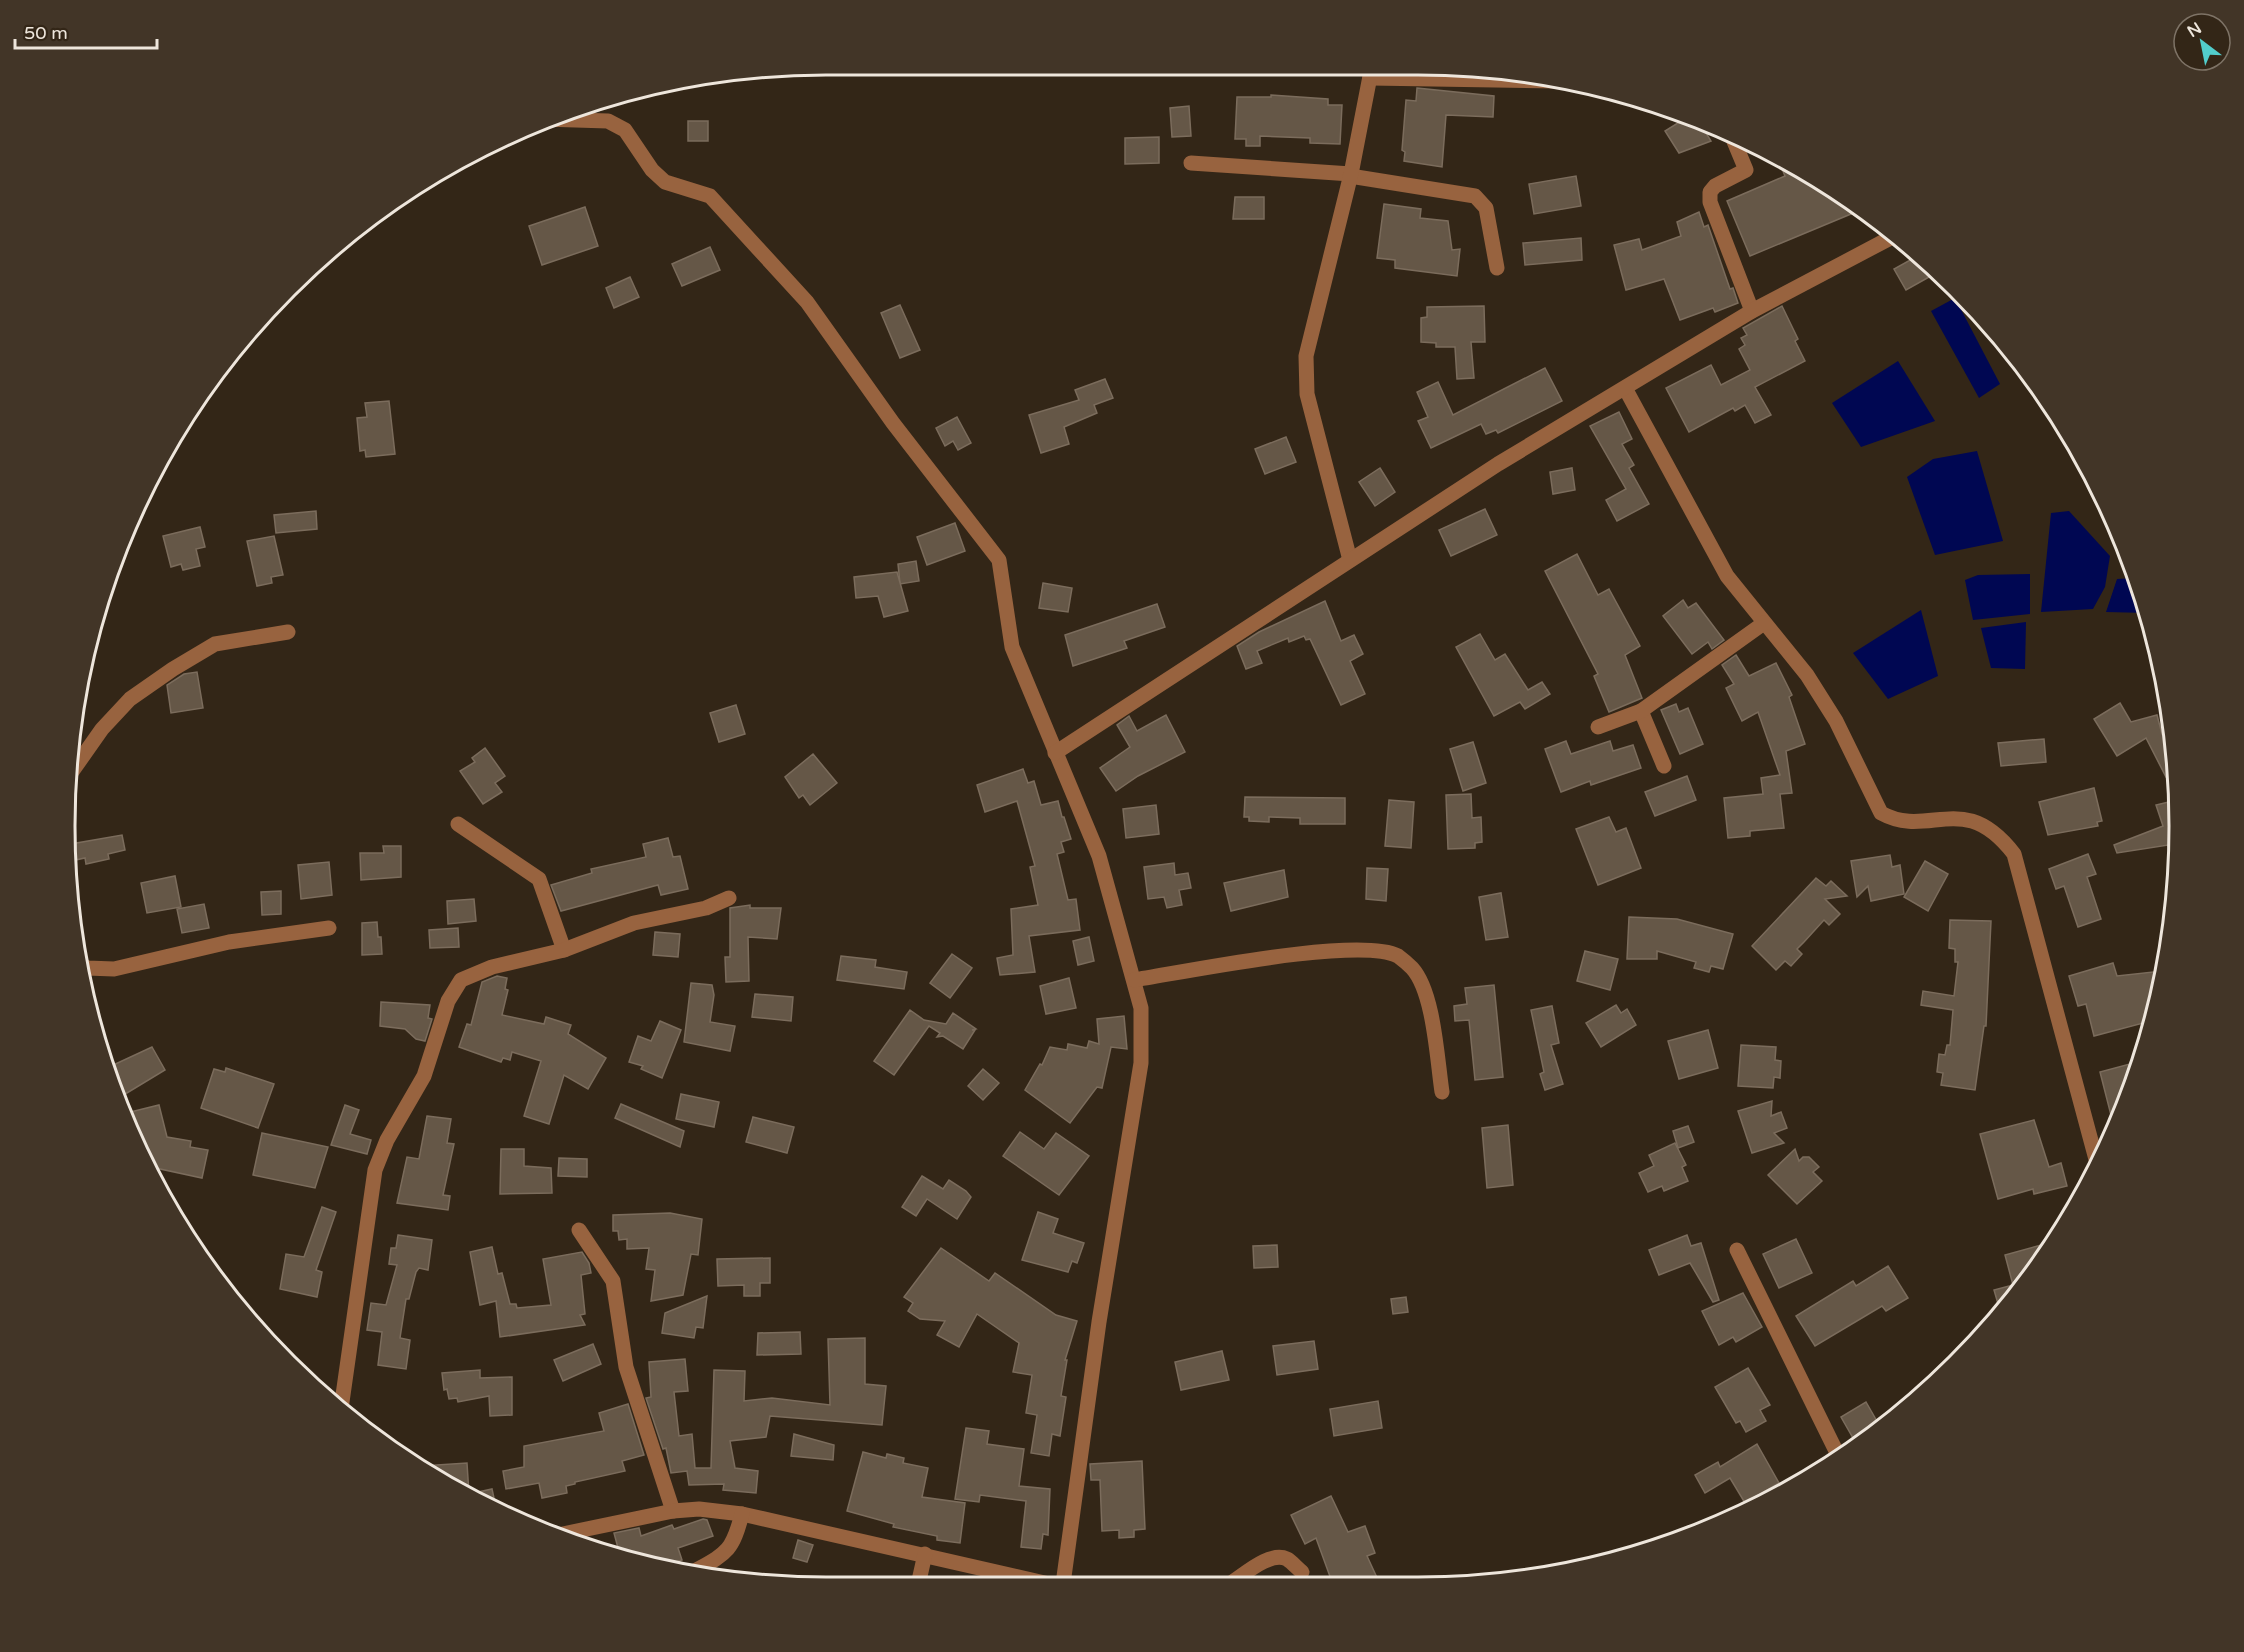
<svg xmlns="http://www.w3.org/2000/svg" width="2244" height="1652" font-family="'Varela Round',sans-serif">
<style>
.water{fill:#000752}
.building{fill:#655747;stroke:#7b6c5c;stroke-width:1.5}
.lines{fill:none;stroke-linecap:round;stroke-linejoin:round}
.minor{stroke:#98633f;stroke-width:15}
.rim{fill:none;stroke:#eee6dc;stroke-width:3}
</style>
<rect width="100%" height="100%" fill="#332617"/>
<!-- water -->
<g class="water">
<polygon points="1955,298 2000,384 1979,398 1931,311"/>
<polygon points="1898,361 1935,421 1861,447 1832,403"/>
<polygon points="1977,451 2003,541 1935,555 1907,477 1933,459"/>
<polygon points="2069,511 2110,556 2105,587 2093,609 2041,612 2051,513"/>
<polygon points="2030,574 2030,614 1973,620 1965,580 1978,575"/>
<polygon points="2134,578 2147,613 2106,612 2117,579"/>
<polygon points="1921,610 1938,676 1888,699 1853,653"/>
<polygon points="2026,622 2025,669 1991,668 1981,628"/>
</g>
<!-- building -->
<g class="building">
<polygon points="1417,88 1494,96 1493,117 1446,115 1442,167 1404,161 1405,152 1402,150 1406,100 1416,101"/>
<polygon points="1271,95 1328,99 1328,105 1342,105 1340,144 1310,143 1310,138 1260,136 1260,146 1246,146 1246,139 1235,139 1237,97 1271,97"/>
<polygon points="1189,106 1191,136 1172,137 1170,108"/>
<polygon points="1689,116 1697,118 1711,141 1679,153 1665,131"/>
<rect x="688" y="121" width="20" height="20"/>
<polygon points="1159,137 1159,163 1125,164 1125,138"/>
<polygon points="1778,159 1841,193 1863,209 1750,256 1727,201 1785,176"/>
<polygon points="1576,176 1581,206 1534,214 1529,184"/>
<polygon points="1235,197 1264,197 1264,219 1233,219"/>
<polygon points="1384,204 1421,209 1420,218 1448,221 1452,250 1460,249 1457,276 1395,268 1395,260 1377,258"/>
<polygon points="585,207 598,246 542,265 529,226"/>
<polygon points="1699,212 1704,227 1708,225 1730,289 1733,288 1738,303 1715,312 1713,308 1680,320 1664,279 1626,290 1614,245 1639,239 1642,250 1681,236 1677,222"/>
<polygon points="1581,238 1582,260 1525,265 1523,243"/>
<polygon points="710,247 720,270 682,286 672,264"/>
<polygon points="1921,254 1938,272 1906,290 1894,269"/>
<polygon points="630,277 639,297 614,308 606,288"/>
<polygon points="900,305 920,350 900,358 881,313"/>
<polygon points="1484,306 1485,342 1471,342 1474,378 1457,379 1455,347 1436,347 1436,343 1421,342 1421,318 1427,317 1427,307"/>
<polygon points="1782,306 1798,339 1795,341 1805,361 1755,387 1771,415 1755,423 1745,405 1735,411 1733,408 1689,432 1666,388 1711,365 1721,385 1750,370 1739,349 1745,345 1741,338 1747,335 1743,328"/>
<polygon points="1545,368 1562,401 1498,433 1496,430 1486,434 1481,424 1431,448 1418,421 1428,417 1417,392 1438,382 1453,415"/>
<polygon points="1105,379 1113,398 1094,405 1097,413 1064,427 1069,444 1041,453 1029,415 1079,400 1075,390"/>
<polygon points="389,401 395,454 366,457 365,450 360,451 357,418 367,417 365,403"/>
<polygon points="1619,412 1632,439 1622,444 1634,465 1629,468 1649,504 1617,521 1606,500 1626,489 1590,426"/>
<polygon points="957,417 971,443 958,450 953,441 945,446 936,428"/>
<polygon points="1286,437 1296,462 1265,474 1255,449"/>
<polygon points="1380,468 1395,492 1375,506 1359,482"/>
<polygon points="1572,468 1575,490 1553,494 1550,472"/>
<polygon points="1485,509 1497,535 1451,556 1439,530"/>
<polygon points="316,511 317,529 276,533 274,515"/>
<polygon points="955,523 965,551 927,565 917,537"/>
<polygon points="200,527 205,547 196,549 200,566 183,570 181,564 171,567 163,536"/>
<polygon points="274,536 283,575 271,577 272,583 257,586 247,541"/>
<polygon points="1577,554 1598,595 1609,589 1640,646 1625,655 1642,698 1609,712 1594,676 1598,674 1545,571"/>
<polygon points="916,561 919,581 900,584 898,564"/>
<polygon points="897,572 908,611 884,617 878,596 856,598 854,577"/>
<polygon points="1043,583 1072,588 1068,612 1039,608"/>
<polygon points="1683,600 1688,608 1696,603 1724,640 1712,649 1708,642 1692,654 1663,616"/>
<polygon points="1325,601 1341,641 1354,635 1363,654 1350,661 1365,694 1341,705 1310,639 1306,640 1304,636 1289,642 1288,638 1257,651 1262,663 1246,669 1237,646 1259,632"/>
<polygon points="1157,604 1165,627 1124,641 1127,648 1073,666 1065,635"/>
<polygon points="1480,634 1495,660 1505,654 1528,690 1542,682 1550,694 1525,709 1520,702 1494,716 1456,647"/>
<polygon points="1736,655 1749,676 1776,663 1792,695 1789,697 1805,744 1786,751 1792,793 1780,794 1784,828 1750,831 1750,836 1728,838 1724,798 1763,794 1761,778 1780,775 1758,712 1742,721 1726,688 1734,684 1722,665"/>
<polygon points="197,672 203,708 171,713 167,685 184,674"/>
<polygon points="2120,703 2131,722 2157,715 2162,734 2170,729 2174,755 2168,758 2172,775 2166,777 2146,738 2117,756 2094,719"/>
<polygon points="1676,704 1679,712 1688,708 1703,744 1680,754 1661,710"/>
<polygon points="736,705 745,734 719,742 710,713"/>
<polygon points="1166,715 1185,752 1138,776 1116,791 1100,768 1130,747 1117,725 1129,716 1137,731"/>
<polygon points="2044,739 2046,762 2001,766 1998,743"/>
<polygon points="1566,741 1571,754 1610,741 1613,751 1633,745 1641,768 1591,785 1590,781 1561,792 1545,749"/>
<polygon points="1473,742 1486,783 1463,791 1450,749"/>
<polygon points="485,748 505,776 495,783 502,792 483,804 460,771 475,762 472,758"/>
<polygon points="813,754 837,783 810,805 803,795 799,798 785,777"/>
<polygon points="1023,769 1028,783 1034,781 1041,805 1058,801 1062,817 1064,817 1071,839 1061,842 1064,852 1057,854 1068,900 1076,899 1080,930 1029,936 1035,972 1000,975 997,958 1013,955 1011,909 1038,905 1030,867 1035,866 1017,801 985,812 977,785"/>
<polygon points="1687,776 1696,800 1655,816 1645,792"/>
<polygon points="2094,788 2102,821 2097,822 2098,826 2048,835 2039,802"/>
<polygon points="1471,794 1472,818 1481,817 1482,842 1475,843 1475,848 1448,849 1446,795"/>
<polygon points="1245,797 1345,798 1345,824 1300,824 1300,818 1269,817 1269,822 1249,821 1249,817 1244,817"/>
<polygon points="1389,800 1414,802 1411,848 1385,846"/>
<polygon points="2177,800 2175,859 2172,859 2168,845 2117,853 2114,845 2163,826 2156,805"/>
<polygon points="1156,805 1159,834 1126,838 1123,809"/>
<polygon points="1609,817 1616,832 1626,828 1641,868 1598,885 1576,829"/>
<polygon points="122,835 125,850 108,854 109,859 86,864 85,858 71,861 71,844"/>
<polygon points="668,838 673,857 680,856 688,889 661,895 658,885 561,911 551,885 592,873 591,869 646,857 643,844"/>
<polygon points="383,846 401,846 401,877 361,880 360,853 384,853"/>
<polygon points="2088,854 2096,874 2087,877 2101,919 2078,927 2064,886 2056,889 2049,869"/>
<polygon points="1890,855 1892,867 1900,865 1904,894 1871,901 1868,886 1857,897 1851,861"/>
<polygon points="1925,861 1948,874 1928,911 1904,897"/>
<polygon points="329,862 332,895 301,899 298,865"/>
<polygon points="1174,863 1175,875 1188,873 1191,888 1179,890 1182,905 1167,908 1164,897 1148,899 1144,867"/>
<polygon points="1367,868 1388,869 1386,901 1366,899"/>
<polygon points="1284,870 1288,897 1231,911 1224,883"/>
<polygon points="175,876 181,907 147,913 141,883"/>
<polygon points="1816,878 1826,886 1831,881 1847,896 1825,899 1840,914 1829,925 1824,920 1804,942 1797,949 1802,954 1791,966 1785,961 1776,970 1752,946"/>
<polygon points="281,891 281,914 262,915 261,892"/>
<polygon points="1501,893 1508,937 1486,940 1479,897"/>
<polygon points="474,899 476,921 448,924 447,901"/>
<polygon points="204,904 209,928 182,933 177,909"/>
<polygon points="750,905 750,908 781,908 777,939 748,937 749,981 726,982 725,957 730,957 730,908"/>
<polygon points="1629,917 1677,919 1733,934 1723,969 1711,966 1709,972 1694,968 1696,962 1657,951 1657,959 1627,959"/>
<polygon points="1950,920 1991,921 1986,1026 1984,1026 1975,1090 1941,1085 1943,1073 1937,1072 1939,1054 1945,1055 1947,1045 1950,1045 1953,1010 1921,1005 1923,991 1954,996 1958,962 1955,962 1955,949 1949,948"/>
<polygon points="377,922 378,937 381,937 382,954 362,955 362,923"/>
<polygon points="458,928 459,947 430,948 429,930"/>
<polygon points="655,932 680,934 678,957 653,955"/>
<polygon points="1089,937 1094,961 1078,965 1073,941"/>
<polygon points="1585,951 1618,959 1610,990 1577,981"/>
<polygon points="952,954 972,968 950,998 930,983"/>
<polygon points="841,956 876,960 875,967 907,972 904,989 837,980"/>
<polygon points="2113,963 2117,976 2162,971 2151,1021 2094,1036 2086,1004 2078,1006 2069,976"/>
<polygon points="497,976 507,978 505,989 508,990 502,1015 544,1024 546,1017 571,1025 568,1034 606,1058 588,1089 564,1075 549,1124 524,1116 541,1061 512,1052 510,1060 503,1058 501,1062 459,1047 467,1024 471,1025 482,982"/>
<polygon points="1069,978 1076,1008 1046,1014 1040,986"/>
<polygon points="691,983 712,985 714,995 710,1022 735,1026 730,1051 684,1042"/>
<polygon points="1494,985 1503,1077 1475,1080 1469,1020 1455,1021 1454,1006 1467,1004 1465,988"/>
<polygon points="755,994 793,997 791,1021 752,1017"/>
<polygon points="381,1002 430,1005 428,1018 432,1019 425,1041 416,1039 405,1029 380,1026"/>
<polygon points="1616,1005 1621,1013 1627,1009 1636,1025 1601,1047 1586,1023"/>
<polygon points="1552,1006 1559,1043 1551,1045 1563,1084 1545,1090 1540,1074 1544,1072 1531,1010"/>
<polygon points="910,1010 924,1020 946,1024 953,1013 976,1029 972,1030 975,1030 963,1049 943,1036 937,1037 940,1033 929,1026 894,1075 874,1061"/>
<polygon points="1124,1016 1127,1049 1111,1047 1102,1088 1097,1087 1070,1123 1025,1090 1040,1064 1042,1065 1050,1047 1067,1050 1068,1044 1087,1048 1089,1041 1099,1044 1097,1019"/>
<polygon points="660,1021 681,1030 662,1078 641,1069 643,1066 629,1062 638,1036 651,1041"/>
<polygon points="1708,1030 1718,1068 1679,1079 1668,1041"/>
<polygon points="1741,1045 1776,1047 1775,1060 1781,1061 1780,1078 1774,1077 1773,1088 1738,1086"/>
<polygon points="152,1047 165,1070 117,1099 109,1067"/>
<polygon points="2141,1061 2139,1070 2114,1127 2100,1072"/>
<polygon points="226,1068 274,1084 258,1128 201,1108 214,1069 225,1072"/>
<polygon points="983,1069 999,1083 983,1100 968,1086"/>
<polygon points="681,1094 719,1102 714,1127 676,1119"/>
<polygon points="1772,1101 1771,1116 1781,1112 1787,1128 1774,1133 1784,1143 1752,1153 1738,1111"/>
<polygon points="621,1104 684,1131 680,1147 615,1118"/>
<polygon points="159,1105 167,1137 191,1141 190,1147 208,1150 202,1178 151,1167 122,1117 122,1114"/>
<polygon points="345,1105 359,1110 350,1134 371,1140 367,1154 331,1145"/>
<polygon points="427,1116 451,1119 447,1143 454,1144 443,1195 450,1196 448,1210 397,1203 407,1157 419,1159"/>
<polygon points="753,1117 794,1127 787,1153 746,1142"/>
<polygon points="2034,1120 2049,1167 2061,1163 2067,1186 2034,1194 2033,1189 1998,1199 1980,1134"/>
<polygon points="1508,1125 1513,1185 1487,1188 1482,1128"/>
<polygon points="1688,1126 1694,1142 1678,1148 1673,1131"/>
<polygon points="1020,1132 1044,1149 1056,1133 1089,1156 1059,1195 1003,1156"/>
<polygon points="262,1133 328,1147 315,1188 253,1175"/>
<polygon points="1675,1143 1686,1165 1682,1167 1688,1181 1664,1191 1662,1186 1648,1192 1639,1173 1654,1166 1649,1155"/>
<polygon points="501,1149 524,1149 524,1166 551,1168 552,1193 500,1194"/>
<polygon points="1795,1149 1799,1161 1803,1157 1809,1157 1819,1167 1813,1172 1822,1181 1797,1204 1768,1175"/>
<polygon points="559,1158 587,1159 587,1177 558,1176"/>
<polygon points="922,1176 943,1189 949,1180 966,1191 971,1197 957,1219 927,1199 916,1216 902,1207"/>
<polygon points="322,1207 336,1212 316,1270 322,1272 317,1297 280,1289 286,1254 304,1257"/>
<polygon points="1038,1212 1058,1219 1053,1233 1084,1243 1077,1263 1072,1261 1068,1272 1022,1260"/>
<polygon points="670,1213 702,1219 698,1255 691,1254 683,1295 651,1301 655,1270 646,1269 649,1248 627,1249 627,1239 619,1240 618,1231 613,1231 613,1215"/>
<polygon points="398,1235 432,1240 428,1270 419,1268 416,1272 409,1299 406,1299 400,1338 410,1340 406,1369 378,1365 382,1332 367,1330 371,1303 386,1305 397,1265 389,1264 391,1248 396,1248"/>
<polygon points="1687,1235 1691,1246 1701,1243 1719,1300 1713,1302 1690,1263 1659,1275 1649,1250"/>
<polygon points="1796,1239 1812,1273 1779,1288 1763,1254"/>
<polygon points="2052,1242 2024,1281 2001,1314 1994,1290 2013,1285 2005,1255"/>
<polygon points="1277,1245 1278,1267 1254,1268 1253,1246"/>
<polygon points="492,1247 498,1274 502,1273 510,1304 516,1304 517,1308 551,1305 543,1259 582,1252 589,1263 591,1273 581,1275 585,1314 580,1315 585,1325 500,1337 496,1301 480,1305 470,1252"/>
<polygon points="941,1248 989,1281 995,1273 1056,1315 1077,1321 1065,1360 1067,1360 1061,1396 1066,1397 1060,1436 1052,1434 1049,1456 1031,1453 1037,1415 1026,1413 1032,1375 1013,1372 1019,1343 977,1314 959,1347 937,1335 945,1321 920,1319 908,1311 913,1303 904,1297"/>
<polygon points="770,1258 770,1283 760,1283 760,1296 744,1296 744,1285 718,1286 717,1259"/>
<polygon points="1888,1266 1908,1298 1886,1311 1882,1306 1815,1346 1796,1316 1853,1281 1856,1286"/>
<polygon points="1743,1293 1762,1327 1736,1342 1733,1337 1719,1345 1702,1311"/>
<polygon points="707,1296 703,1328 696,1327 694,1338 662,1333 665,1313"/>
<polygon points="1406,1297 1408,1312 1393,1314 1391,1299"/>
<polygon points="800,1332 801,1354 757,1355 758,1333"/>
<polygon points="865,1338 865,1384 886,1386 882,1425 770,1416 766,1437 730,1441 735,1468 758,1471 756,1493 723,1490 724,1484 689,1485 687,1471 671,1473 666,1448 663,1449 646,1398 651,1397 649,1362 685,1359 688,1391 674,1392 679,1436 692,1434 695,1468 711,1468 714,1370 745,1371 744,1401 772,1398 830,1405 828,1339"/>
<polygon points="1314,1341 1318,1369 1277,1375 1273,1346"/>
<polygon points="593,1344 601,1364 563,1381 554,1360"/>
<polygon points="1222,1351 1229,1380 1181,1390 1175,1362"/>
<polygon points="1748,1368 1770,1405 1760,1410 1766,1421 1746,1432 1740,1421 1736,1423 1715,1387"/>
<polygon points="480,1370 480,1378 512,1377 512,1415 490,1416 489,1396 458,1402 457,1398 449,1399 447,1389 444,1390 442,1373"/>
<polygon points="1378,1401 1382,1428 1334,1436 1330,1409"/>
<polygon points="1866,1402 1882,1430 1857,1445 1841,1417"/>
<polygon points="628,1404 644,1455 622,1461 625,1471 575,1482 575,1484 566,1486 567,1493 542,1498 539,1483 506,1489 503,1471 524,1467 524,1446 604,1431 599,1413"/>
<polygon points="966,1428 989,1431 987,1444 1024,1449 1019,1486 1050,1489 1048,1535 1043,1534 1041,1549 1021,1547 1026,1501 980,1495 979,1502 955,1499"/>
<polygon points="794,1434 834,1445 833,1460 791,1456"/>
<polygon points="1757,1444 1779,1483 1745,1503 1730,1478 1705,1493 1695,1475 1718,1462 1720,1467"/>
<polygon points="863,1452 886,1458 887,1454 904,1458 903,1463 928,1468 922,1497 965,1503 960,1543 937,1540 937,1536 893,1527 894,1524 847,1511"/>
<polygon points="1142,1461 1145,1529 1134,1530 1134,1537 1119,1538 1119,1530 1102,1531 1100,1480 1091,1480 1090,1464"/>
<polygon points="467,1463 469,1494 492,1489 497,1512 420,1466"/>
<polygon points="1331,1496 1348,1532 1365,1526 1375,1553 1367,1556 1379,1582 1332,1582 1316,1538 1305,1544 1291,1515"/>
<polygon points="703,1519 707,1520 713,1536 678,1548 682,1560 660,1567 621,1559 614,1533 639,1528 641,1536 672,1525 674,1529"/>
<polygon points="798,1540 813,1545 807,1562 793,1558"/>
</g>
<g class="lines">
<!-- minor -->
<g class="minor">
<polyline points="1370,78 1558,81"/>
<polyline points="543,119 608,121 625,130 652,170 665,182 710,196 807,302 893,423 999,560 1012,647 1099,856 1141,1008 1141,1063 1099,1322 1063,1584"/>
<polyline points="1731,134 1746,170 1715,186 1710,192 1710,202 1752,311"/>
<polyline points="1191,163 1351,174"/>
<polyline points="1350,176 1475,196 1486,208 1497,268"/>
<path d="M 1625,388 L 1727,576 L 1807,675 L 1836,721 L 1881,813 C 1930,840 1963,788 2014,854 L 2097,1163"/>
<polyline points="1350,560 1307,394 1306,356 1351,174 1372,66"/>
<polyline points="1641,711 1664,766"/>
<polyline points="1598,727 1641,711 1764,623"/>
<polyline points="1055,753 1498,464 1752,311 1896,235"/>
<polyline points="71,773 102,729 130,699 173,669 215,644 288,632"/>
<polyline points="458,824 539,879 564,950"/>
<polyline points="82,965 87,968 114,969 229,942 329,928"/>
<path d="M 1134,980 C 1185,972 1359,936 1398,956 C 1402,959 1408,964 1412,968 C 1434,992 1437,1059 1442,1092"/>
<polyline points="579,1230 613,1281 626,1367 673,1511"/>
<polyline points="1737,1250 1838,1455"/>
<polyline points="341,1409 375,1170 387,1140 424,1076 448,1001 461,980 492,967 564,950 634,923 706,908 729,898"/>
<polyline points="558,1535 673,1511 699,1509 742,1514 1049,1584"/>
<path d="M 693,1572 C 727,1553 732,1552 742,1514"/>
<path d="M 1231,1583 C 1245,1574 1270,1551 1287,1559 C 1292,1562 1297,1568 1302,1572"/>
<polyline points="918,1585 925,1554"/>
</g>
</g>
<!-- crop -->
<path d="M0 0H2244V1652H0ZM826 75H1418A751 751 0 0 1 2169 826V826A751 751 0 0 1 1418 1577H826A751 751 0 0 1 75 826V826A751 751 0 0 1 826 75Z" fill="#423527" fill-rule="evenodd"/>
<path class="rim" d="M826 75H1418A751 751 0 0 1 2169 826V826A751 751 0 0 1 1418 1577H826A751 751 0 0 1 75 826V826A751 751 0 0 1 826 75Z"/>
<!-- north arrow -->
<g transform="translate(2202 42) rotate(328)"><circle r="28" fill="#332617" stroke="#7e7366" stroke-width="1.5"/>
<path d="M0-4.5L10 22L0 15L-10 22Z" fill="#52cdcc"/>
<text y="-9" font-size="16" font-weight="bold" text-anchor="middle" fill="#eee6dc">N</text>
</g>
<!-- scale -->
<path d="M15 39v9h142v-9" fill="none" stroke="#eee6dc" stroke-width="3"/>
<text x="24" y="39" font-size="18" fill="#eee6dc" stroke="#332617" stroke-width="4.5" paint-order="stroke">50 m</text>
</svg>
